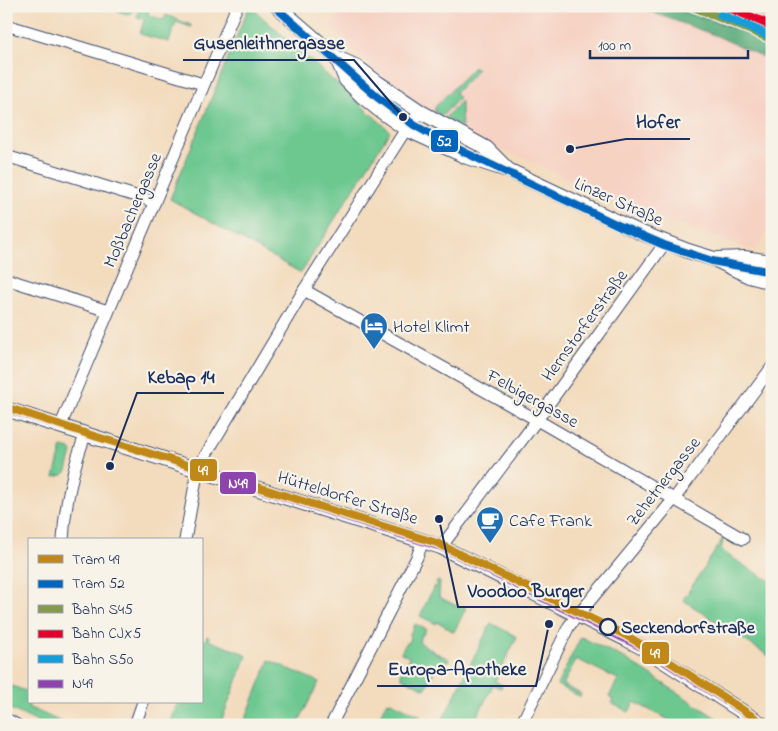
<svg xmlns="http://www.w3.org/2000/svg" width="778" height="731" font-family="'Indie Flower',sans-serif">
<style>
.built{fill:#f6d2c3}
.industrial{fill:#d1bfbd}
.green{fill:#6dc890;stroke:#447c77}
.forest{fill:#5aac7a;stroke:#3a6e6c}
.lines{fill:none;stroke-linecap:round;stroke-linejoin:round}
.minor-casing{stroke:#3b496c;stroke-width:13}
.major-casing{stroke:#3b496c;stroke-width:16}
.minor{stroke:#fff;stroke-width:11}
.major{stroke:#fff;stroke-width:14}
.bus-1-casing{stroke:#f7f3e8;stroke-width:11}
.bus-1{stroke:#8e44ad;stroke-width:8}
.rail-1-casing{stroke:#f7f3e8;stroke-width:12}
.rail-2-casing{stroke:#f7f3e8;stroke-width:12}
.rail-3-casing{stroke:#f7f3e8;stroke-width:12}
.rail-1{stroke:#849b4c;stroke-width:9}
.rail-2{stroke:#e4002b;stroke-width:9}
.rail-3{stroke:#159dd9;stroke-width:9}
.tram-1-casing{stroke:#f7f3e8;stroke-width:11}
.tram-2-casing{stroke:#f7f3e8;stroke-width:11}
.tram-1{stroke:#c08818;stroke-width:8}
.tram-2{stroke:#0065bd;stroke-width:8}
.stop-dot{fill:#f7f3e8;stroke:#1b2f5e;stroke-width:2.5}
.labels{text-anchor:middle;stroke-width:4.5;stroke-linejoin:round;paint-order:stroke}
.street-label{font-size:18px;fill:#1b2f5e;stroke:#f7f3e8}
.poi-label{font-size:18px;fill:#1b2f5e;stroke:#f7f3e8;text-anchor:start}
.stop-label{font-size:18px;font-weight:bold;fill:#1b2f5e;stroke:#f7f3e8;text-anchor:start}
.leader{fill:none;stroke:#1b2f5e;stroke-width:2}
.callout-dot{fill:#1b2f5e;stroke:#f7f3e8;stroke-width:2}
.callout-label{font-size:19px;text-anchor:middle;font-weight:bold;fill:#1b2f5e;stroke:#f7f3e8;stroke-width:4.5;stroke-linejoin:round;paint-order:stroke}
.line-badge{stroke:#f7f3e8;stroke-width:2}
.badge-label{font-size:14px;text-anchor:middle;font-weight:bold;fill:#fff}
</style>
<rect width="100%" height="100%" fill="#f7f3e8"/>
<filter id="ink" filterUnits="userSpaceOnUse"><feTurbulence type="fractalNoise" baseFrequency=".02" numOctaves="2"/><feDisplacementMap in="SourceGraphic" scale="10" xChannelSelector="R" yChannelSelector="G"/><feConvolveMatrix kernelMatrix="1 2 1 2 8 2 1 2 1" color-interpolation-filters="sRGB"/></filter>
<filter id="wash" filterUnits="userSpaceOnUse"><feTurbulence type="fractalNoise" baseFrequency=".0096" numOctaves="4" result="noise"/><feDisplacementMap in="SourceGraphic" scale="20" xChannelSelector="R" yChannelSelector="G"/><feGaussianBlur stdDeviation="1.12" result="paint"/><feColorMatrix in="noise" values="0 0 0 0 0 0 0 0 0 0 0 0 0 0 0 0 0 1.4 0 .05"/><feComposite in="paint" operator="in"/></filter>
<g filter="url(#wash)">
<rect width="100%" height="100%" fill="#f3dbbd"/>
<!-- built -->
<polygon class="built" points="349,6 635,6 717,36 772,61 772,226 754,251 620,203 521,157 487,145 407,99 329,26"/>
<!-- industrial -->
<polygon class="industrial" points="680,6 772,6 772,45 736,29"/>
<!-- green -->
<g class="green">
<polygon points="103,6 150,6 148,15 164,20 166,15 191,25 191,27 176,22 169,42 140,34 144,19 137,17 139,11 132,9 130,15"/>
<polygon points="664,6 680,6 736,29 666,7"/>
<polygon points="248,9 253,9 390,131 301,273 170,199"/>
<polygon points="474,67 477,70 455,93 459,98 442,116 435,112 435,107"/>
<polygon points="461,101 461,109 462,127 445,118"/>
<polygon points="62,447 70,449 72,452 67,471 63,475 54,477"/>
<polygon points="724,536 721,550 746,567 772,582 772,608 767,616 772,619 772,658 683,600 717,548"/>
<polygon points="437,581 440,582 439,597 461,608 463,606 466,608 454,632 444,626 444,625 436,622 436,624 420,616 434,586 437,587 438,584 436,583"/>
<polygon points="491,623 517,637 495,681 502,685 501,688 493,685 473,725 440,725"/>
<polygon points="415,624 426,629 423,635 421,635 419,642 432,650 432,651 449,659 448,662 443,660 440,661 425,689 402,678 401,673 409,657 401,653 406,643 409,643 411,637 409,636"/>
<polygon points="208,636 210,641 243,653 247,656 220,724 221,725 169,725 177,704 184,706 186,702 201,702 201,653 206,637"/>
<polygon points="581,637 626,659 727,725 679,725 634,702 629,712 611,703 613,700 609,697 618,679 576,659 563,685 581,694 580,697 557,685"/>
<polygon points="269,660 319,682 297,725 243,725"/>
<polygon points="6,684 29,692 29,702 30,702 28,707 68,725 44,725 6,707"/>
<polygon points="391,702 420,716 419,719 413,717 410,719 407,725 375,725 386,703"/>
</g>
<!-- forest -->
<polygon class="forest" points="635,6 664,6 736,29 772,45 772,61 717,36"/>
</g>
<g filter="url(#ink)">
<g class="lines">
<!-- minor casing -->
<g class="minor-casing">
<g id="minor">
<polyline points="6,25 203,84"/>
<polyline points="6,156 155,202"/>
<polyline points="6,279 108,311"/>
<polyline points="304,290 537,420 743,539"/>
<polyline points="60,427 237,6"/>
<path d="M 63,540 C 65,504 73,468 85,435"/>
<polyline points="185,540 198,468 304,290 406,129 421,112"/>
<polyline points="441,547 537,420 665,243"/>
<polyline points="6,719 17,725"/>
<polyline points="135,725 143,702"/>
<polyline points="331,725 417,557 423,541"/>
<polyline points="521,725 569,626 588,603 674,499 772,367"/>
</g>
</g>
<!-- major casing -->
<g class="major-casing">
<g id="major">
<polyline points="277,6 337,58 357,67 378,83 421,112 486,148 507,169"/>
<polyline points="337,58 346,80 362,96 378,109 406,129 467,157 510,171 639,232 688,251 714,259 749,276 772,282"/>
<polyline points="718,259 744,258 772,262"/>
<polyline points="6,409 423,541 441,547 626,639 645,649 763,725"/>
</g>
</g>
<!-- minor -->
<use href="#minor" class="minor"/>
<!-- major -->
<use href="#major" class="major"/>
<!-- bus-1 casing -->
<g class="bus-1-casing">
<polyline id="bus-1" points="6,409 441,547 645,649 763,725"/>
</g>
<!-- bus-1 -->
<use href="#bus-1" class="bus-1"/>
<!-- rail-1 casing -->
<g class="rail-1-casing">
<polyline id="rail-1" points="692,6 772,39"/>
</g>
<!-- rail-2 casing -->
<g class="rail-2-casing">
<polyline id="rail-2" points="726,6 772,26"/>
</g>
<!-- rail-3 casing -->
<g class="rail-3-casing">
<polyline id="rail-3" points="721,15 768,35"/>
</g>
<!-- rail-1 -->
<use href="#rail-1" class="rail-1"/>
<!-- rail-2 -->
<use href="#rail-2" class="rail-2"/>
<!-- rail-3 -->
<use href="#rail-3" class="rail-3"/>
<!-- tram-1 casing -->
<g class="tram-1-casing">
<polyline id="tram-1" points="6,407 91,435 437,543 627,636 659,655 766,725"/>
</g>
<!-- tram-2 casing -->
<g class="tram-2-casing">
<polyline id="tram-2" points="274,6 377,97 414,125 430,134 464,152 620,226 664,245 712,261 772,272"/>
</g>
<!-- tram-1 -->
<use href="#tram-1" class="tram-1"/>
<!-- tram-2 -->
<use href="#tram-2" class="tram-2"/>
</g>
</g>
<!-- icons -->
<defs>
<g id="hotel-pin" transform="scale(1.4375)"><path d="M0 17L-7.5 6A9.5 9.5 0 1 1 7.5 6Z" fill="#1f6fb2" stroke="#f7f3e8"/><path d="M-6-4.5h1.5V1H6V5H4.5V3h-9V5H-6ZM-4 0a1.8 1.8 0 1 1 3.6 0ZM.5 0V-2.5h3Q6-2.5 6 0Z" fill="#fff"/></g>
<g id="cafe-pin" transform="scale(1.4375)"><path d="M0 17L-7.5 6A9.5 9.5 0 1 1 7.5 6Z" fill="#1f6fb2" stroke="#f7f3e8"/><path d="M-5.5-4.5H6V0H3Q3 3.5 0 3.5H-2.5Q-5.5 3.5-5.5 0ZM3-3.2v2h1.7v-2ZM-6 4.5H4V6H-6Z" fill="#fff"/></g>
</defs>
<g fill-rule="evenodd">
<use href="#hotel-pin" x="374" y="326"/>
<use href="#cafe-pin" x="490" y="520"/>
</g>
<!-- markers -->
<circle class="stop-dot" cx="608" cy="627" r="8"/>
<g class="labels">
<!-- street labels -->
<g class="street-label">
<text transform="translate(619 201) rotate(24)" y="6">Linzer Straße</text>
<text transform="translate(132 210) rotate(-67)" y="6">Moßbachergasse</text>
<text transform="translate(584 325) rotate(-54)" y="6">Hernstorferstraße</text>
<text transform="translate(533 398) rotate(29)" y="6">Felbigergasse</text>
<text transform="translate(663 481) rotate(-52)" y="6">Zehetnergasse</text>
<text transform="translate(348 497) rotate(17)" y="6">Hütteldorfer Straße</text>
</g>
<!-- poi labels -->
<g class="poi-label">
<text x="393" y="332">Hotel Klimt</text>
<text x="509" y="526">Cafe Frank</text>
</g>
<!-- stop labels -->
<g class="stop-label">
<text x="621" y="633">Seckendorfstraße</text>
</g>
</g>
<!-- callouts -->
<path class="leader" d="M403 117L354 60H183M570 149L626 139H690M110 466L137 393H224M439 519L458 607H594M549 624L536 686H377"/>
<g class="callout-dot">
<circle cx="403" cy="117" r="5"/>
<circle cx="570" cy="149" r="5"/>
<circle cx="110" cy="466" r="5"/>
<circle cx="439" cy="519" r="5"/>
<circle cx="549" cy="624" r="5"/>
</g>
<g class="callout-label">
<text x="269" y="49">Gusenleithnergasse</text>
<text x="658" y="128">Hofer</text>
<text x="181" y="383">Kebap 14</text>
<text x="526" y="597">Voodoo Burger</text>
<text x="457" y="675">Europa-Apotheke</text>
</g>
<g class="line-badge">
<rect x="430" y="129" width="29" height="24" rx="5" fill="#0065bd"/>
<rect x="189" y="458" width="29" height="24" rx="5" fill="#c08818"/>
<rect x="219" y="471" width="38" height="24" rx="5" fill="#8e44ad"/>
<rect x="641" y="641" width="29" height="24" rx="5" fill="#c08818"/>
</g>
<g class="badge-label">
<text x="444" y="146">52</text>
<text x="203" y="475">49</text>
<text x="238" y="488">N49</text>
<text x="655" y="658">49</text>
</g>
<!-- margin -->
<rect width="778" height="731" fill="none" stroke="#f7f3e8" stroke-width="25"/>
<!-- legend -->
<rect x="28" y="538" width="175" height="165" fill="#f7f3e8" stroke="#9fa5b1"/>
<rect x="38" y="555" width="25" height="8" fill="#c08818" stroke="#9fa5b1"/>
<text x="72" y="564" font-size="15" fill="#1b2f5e">Tram 49</text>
<rect x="38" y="580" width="25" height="8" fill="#0065bd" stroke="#9fa5b1"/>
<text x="72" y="588" font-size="15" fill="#1b2f5e">Tram 52</text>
<rect x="38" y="605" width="25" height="8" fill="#849b4c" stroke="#9fa5b1"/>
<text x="72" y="614" font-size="15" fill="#1b2f5e">Bahn S45</text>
<rect x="38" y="630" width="25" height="8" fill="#e4002b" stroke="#9fa5b1"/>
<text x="72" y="638" font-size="15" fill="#1b2f5e">Bahn CJX5</text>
<rect x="38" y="655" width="25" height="8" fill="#159dd9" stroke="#9fa5b1"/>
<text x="72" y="664" font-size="15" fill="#1b2f5e">Bahn S50</text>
<rect x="38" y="680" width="25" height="8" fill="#8e44ad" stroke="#9fa5b1"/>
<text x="72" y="688" font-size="15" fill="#1b2f5e">N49</text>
<!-- scale -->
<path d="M590 50v8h158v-8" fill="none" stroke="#1b2f5e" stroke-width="2.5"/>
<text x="598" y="50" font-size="15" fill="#1b2f5e" stroke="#f7f3e8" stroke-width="4" paint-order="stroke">100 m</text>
</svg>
